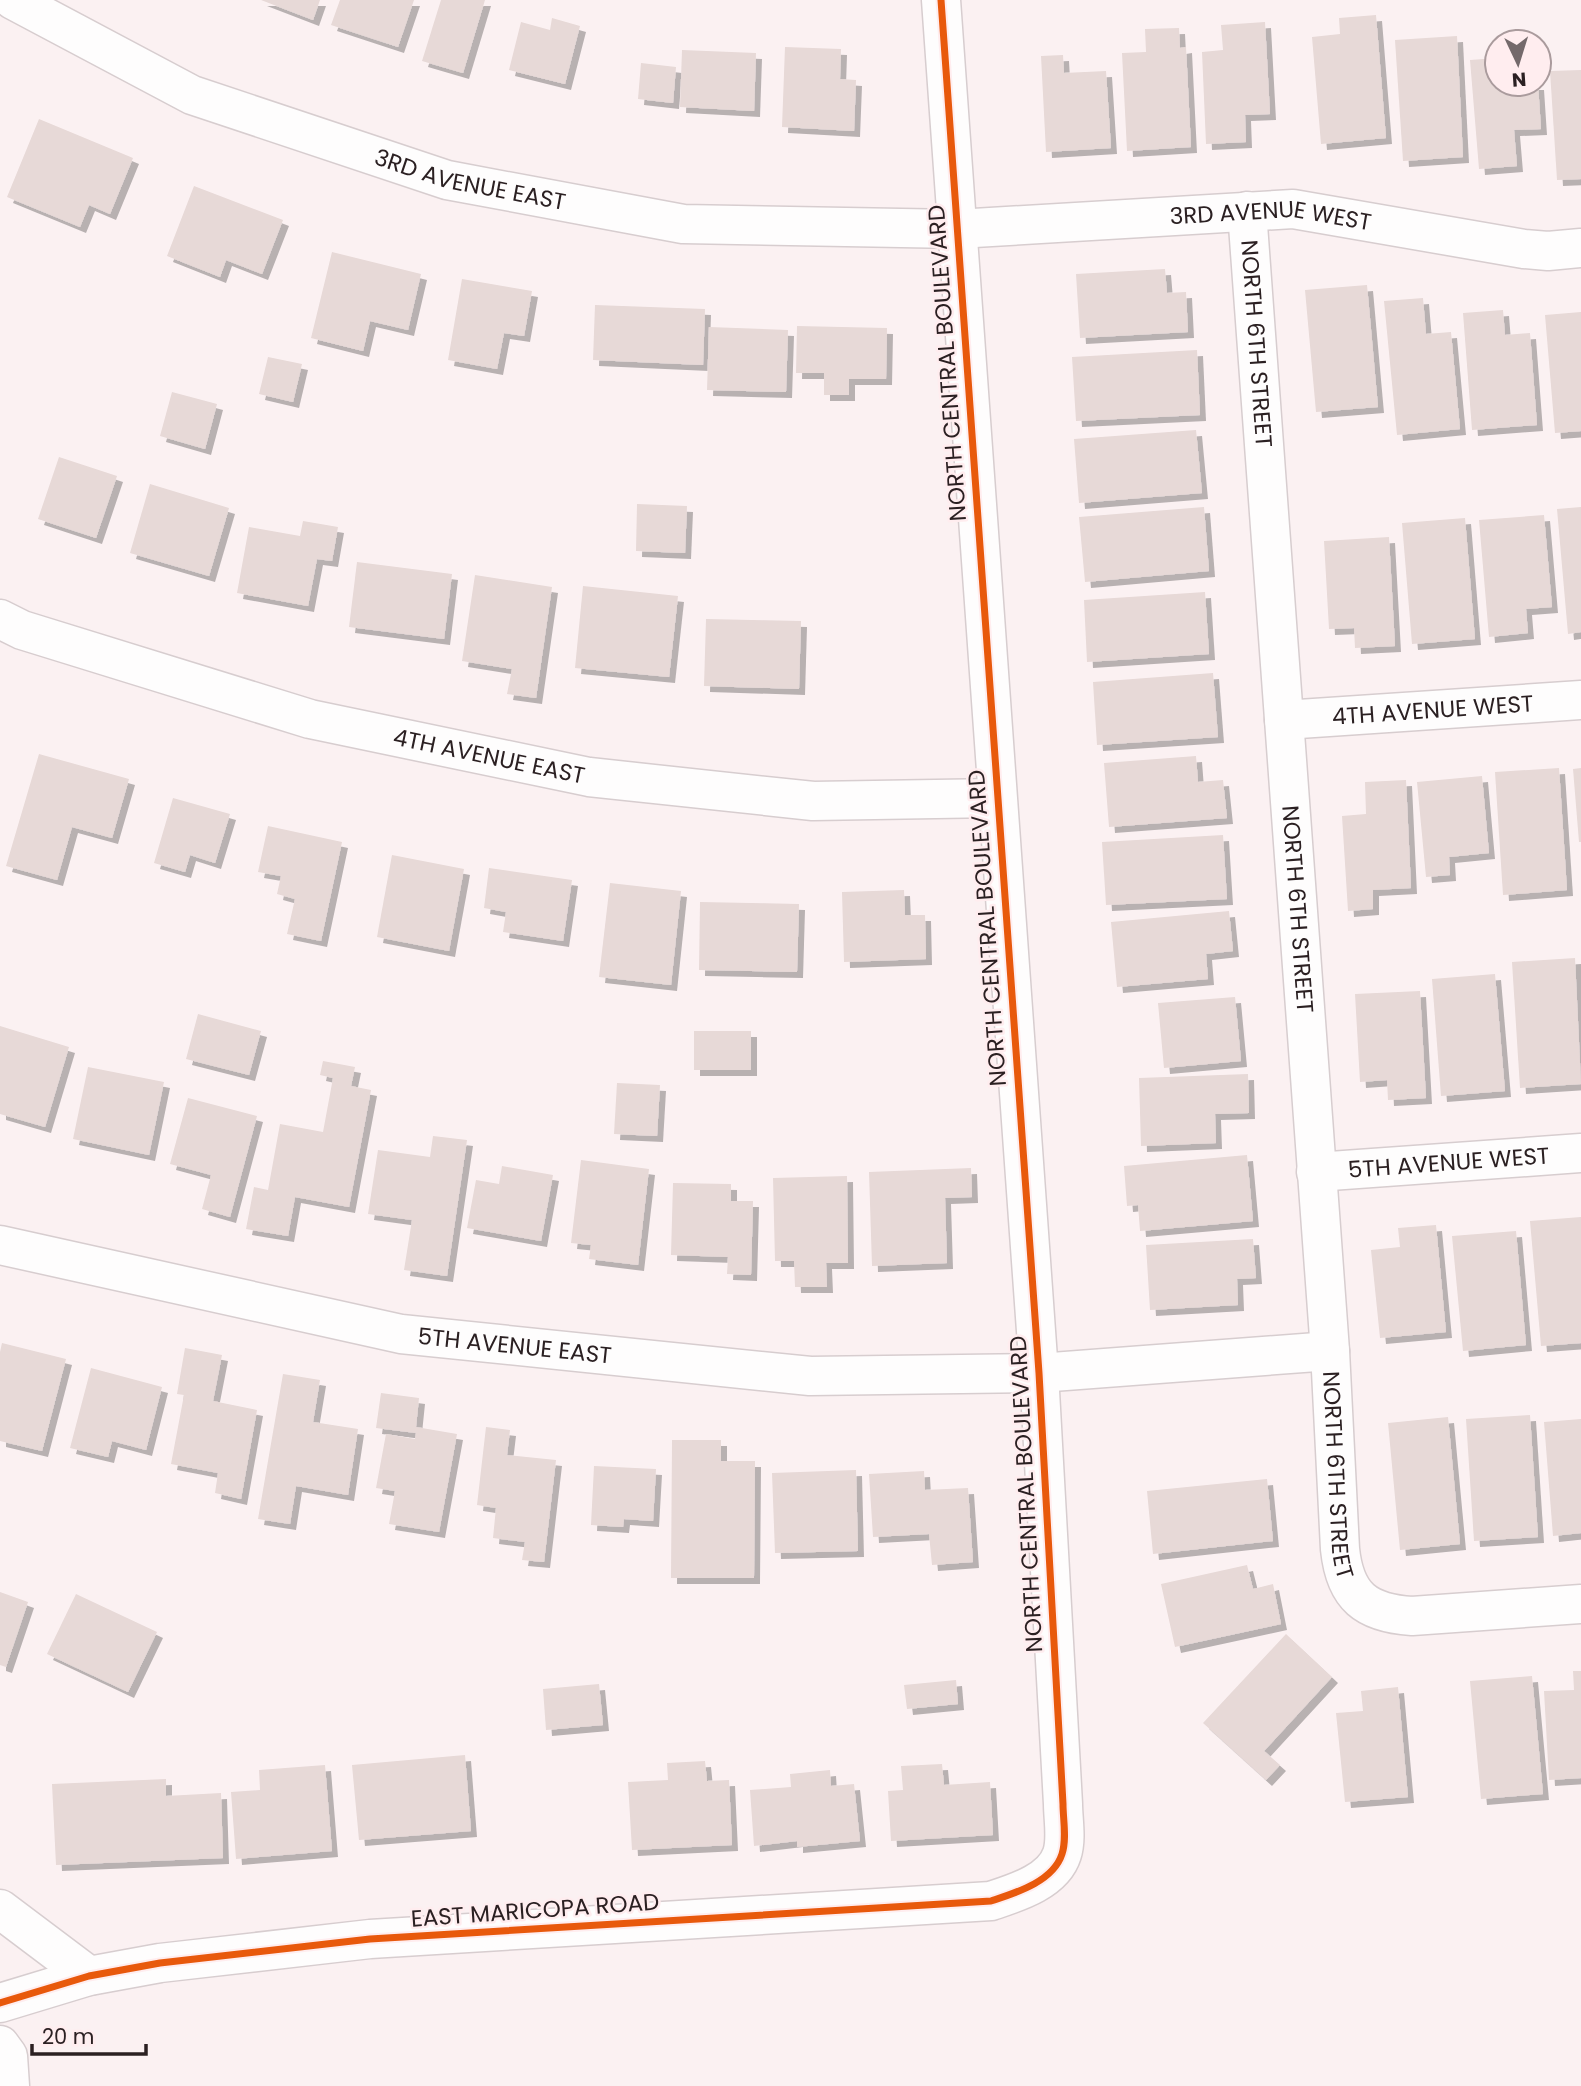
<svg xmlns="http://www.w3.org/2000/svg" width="1581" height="2086" font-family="Poppins,sans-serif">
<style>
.building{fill:#e7d9d7;filter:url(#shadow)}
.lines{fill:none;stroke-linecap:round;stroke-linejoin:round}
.minor-casing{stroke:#d7cdcf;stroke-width:41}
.minor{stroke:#fefdfd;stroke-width:38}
.cycleway-casing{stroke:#ffedef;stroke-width:11}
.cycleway{stroke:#e8590c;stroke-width:7}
.labels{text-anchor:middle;stroke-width:5;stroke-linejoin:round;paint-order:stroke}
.street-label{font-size:23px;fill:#2b2022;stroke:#ffedef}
</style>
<defs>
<filter id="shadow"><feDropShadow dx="6" dy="6" stdDeviation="0" flood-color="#0004"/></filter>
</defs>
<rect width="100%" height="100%" fill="#fbf1f2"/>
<!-- building -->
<g class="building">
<polygon points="261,0 320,0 313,20"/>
<polygon points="340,0 414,0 398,47 331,25"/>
<polygon points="441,0 485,0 463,73 422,61"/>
<polygon points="1376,15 1386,138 1321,144 1312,37 1340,34 1339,18"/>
<polygon points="552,18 580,26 565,84 509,70 521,22 550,30"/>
<polygon points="1265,22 1270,114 1245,115 1246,142 1206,144 1202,52 1223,50 1221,25"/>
<polygon points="1179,28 1180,48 1186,47 1191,147 1127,151 1122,53 1146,52 1145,29"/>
<polygon points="1457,36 1463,157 1403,161 1395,40"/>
<polygon points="785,47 841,49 840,79 856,80 854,131 782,127"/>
<polygon points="682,50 756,53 754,111 680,107"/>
<polygon points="1063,55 1064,73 1106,71 1111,148 1046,152 1041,56"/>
<polygon points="1497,58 1497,84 1538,84 1541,129 1514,130 1517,166 1479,169 1470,60"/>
<polygon points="641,63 676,67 673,103 638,99"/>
<polygon points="1581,70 1581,179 1557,180 1550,71"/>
<polygon points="39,119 133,158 110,214 89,205 80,227 7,197"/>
<polygon points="194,186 283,220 262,274 226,260 220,277 167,256"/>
<polygon points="332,252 421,274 408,330 370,321 363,351 311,338"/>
<polygon points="1165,269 1167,293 1186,292 1188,332 1080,338 1076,274"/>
<polygon points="462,279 532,291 524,336 504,333 497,369 448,360"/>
<polygon points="1367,285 1378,407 1316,412 1305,290"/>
<polygon points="1423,298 1426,334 1451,332 1460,429 1397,435 1384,301"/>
<polygon points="595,305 705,309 703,365 593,360"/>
<polygon points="1503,310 1505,335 1530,333 1537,425 1472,430 1463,313"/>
<polygon points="1581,312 1581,431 1555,433 1545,315"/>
<polygon points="797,326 887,328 886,379 849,379 849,395 824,395 824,373 796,373"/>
<polygon points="709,327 788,330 786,392 707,390"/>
<polygon points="1197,350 1200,415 1076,421 1072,357"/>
<polygon points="268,357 302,364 293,402 259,394"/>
<polygon points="172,392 217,404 205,449 160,436"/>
<polygon points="1196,430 1202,493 1079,503 1074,439"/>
<polygon points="59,457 117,476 96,538 38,519"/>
<polygon points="150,484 229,508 209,576 130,553"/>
<polygon points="637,504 687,506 685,553 636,551"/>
<polygon points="1204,507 1209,571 1085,582 1079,517"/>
<polygon points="1581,507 1581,632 1568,634 1557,509"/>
<polygon points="1544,515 1552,607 1526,609 1528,633 1489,637 1479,520"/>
<polygon points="1465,518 1475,639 1412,644 1402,523"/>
<polygon points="303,521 338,527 332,561 317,559 308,606 237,593 249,527 300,536"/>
<polygon points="1389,537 1395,646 1355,648 1354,628 1329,629 1324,541"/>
<polygon points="357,562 452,574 444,639 349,627"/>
<polygon points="475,575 552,587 536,698 507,694 512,669 462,661"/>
<polygon points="583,586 678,596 669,677 575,668"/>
<polygon points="1205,592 1209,654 1087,662 1084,600"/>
<polygon points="706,619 801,621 799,689 704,686"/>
<polygon points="1213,673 1218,737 1097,745 1093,682"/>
<polygon points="39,754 129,779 112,838 72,827 57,880 6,866"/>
<polygon points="1196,756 1198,782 1223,780 1227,818 1109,827 1104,763"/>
<polygon points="1559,768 1567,890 1503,895 1495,772"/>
<polygon points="1581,768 1581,842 1579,842 1573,769"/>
<polygon points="1482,776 1489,853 1449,857 1450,875 1426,877 1417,782"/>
<polygon points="1406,780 1411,888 1373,890 1373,909 1348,911 1342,816 1366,814 1365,782"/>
<polygon points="173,798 230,814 215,863 190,855 185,872 154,863"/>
<polygon points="268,826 342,842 321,941 287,934 295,899 277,894 281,876 258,872"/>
<polygon points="1223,835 1227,899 1106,905 1102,842"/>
<polygon points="392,855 464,869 449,951 377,937"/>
<polygon points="489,868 572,880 563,941 503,932 506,912 484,908"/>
<polygon points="610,883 681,891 671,985 599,977"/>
<polygon points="904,890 905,915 925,915 926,959 844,962 842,892"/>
<polygon points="700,902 799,904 797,972 699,970"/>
<polygon points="1229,911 1233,951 1206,954 1208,979 1117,987 1111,922"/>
<polygon points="1575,958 1581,1084 1520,1088 1512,962"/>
<polygon points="1495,974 1505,1091 1441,1096 1432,979"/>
<polygon points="1420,991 1426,1098 1388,1100 1387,1080 1360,1082 1355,994"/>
<polygon points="1235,997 1241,1061 1164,1068 1158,1003"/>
<polygon points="198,1014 261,1031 249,1075 186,1059"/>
<polygon points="0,1026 69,1047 45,1127 0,1114"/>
<rect x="694" y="1031" width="57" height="39"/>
<polygon points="323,1061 355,1067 351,1086 371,1090 349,1207 295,1197 288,1236 246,1229 254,1187 268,1190 280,1124 323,1132 333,1078 320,1075"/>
<polygon points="88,1067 164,1082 149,1155 73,1139"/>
<polygon points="1248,1074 1249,1113 1215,1114 1216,1143 1141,1146 1139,1078"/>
<polygon points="617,1083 660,1085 657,1136 614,1134"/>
<polygon points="188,1098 257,1116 230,1217 202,1209 211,1175 170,1164"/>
<polygon points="433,1136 467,1140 447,1276 404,1270 412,1220 368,1214 378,1150 430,1157"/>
<polygon points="1247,1155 1253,1221 1140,1231 1138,1205 1127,1206 1124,1166"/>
<polygon points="581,1160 649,1169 638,1265 589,1259 591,1245 571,1243"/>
<polygon points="502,1166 553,1175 541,1241 467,1228 476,1180 499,1184"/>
<polygon points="971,1168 972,1197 945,1198 947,1263 872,1266 869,1172"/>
<polygon points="847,1176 848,1263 826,1263 827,1287 795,1287 794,1261 775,1261 773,1178"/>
<polygon points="673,1183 731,1184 731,1201 753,1201 751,1275 727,1274 728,1257 671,1255"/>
<polygon points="1581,1217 1581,1343 1541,1346 1530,1221"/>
<polygon points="1436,1225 1446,1332 1380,1338 1371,1250 1400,1247 1398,1228"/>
<polygon points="1516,1231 1526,1345 1463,1351 1452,1236"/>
<polygon points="1253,1239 1256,1278 1237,1279 1238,1305 1150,1310 1146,1245"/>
<polygon points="2,1343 66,1359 42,1451 0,1441 0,1352"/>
<polygon points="185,1348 222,1355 213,1401 257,1410 241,1499 215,1493 218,1473 171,1464 184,1395 177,1394"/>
<polygon points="91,1368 162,1387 146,1450 112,1441 108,1457 70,1448"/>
<polygon points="283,1374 320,1380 313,1422 358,1429 348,1495 296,1486 290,1524 258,1519"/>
<polygon points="381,1393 419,1398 416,1427 457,1434 439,1532 389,1524 395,1491 376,1488 386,1434 415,1439 416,1433 376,1428"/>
<polygon points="1530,1415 1538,1537 1474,1541 1466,1419"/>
<polygon points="1448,1417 1460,1544 1400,1550 1388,1423"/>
<polygon points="1581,1419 1581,1533 1553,1536 1544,1422"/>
<polygon points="486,1427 510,1430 507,1455 556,1460 544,1562 522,1560 525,1542 493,1538 496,1508 477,1505"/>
<polygon points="672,1440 721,1440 721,1461 755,1461 754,1578 671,1578"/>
<polygon points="594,1466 656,1469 653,1521 624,1519 623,1527 591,1525"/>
<polygon points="856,1470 858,1551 775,1553 772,1473"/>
<polygon points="924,1471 925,1490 968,1488 973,1562 932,1565 929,1534 873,1537 869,1474"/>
<polygon points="1267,1479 1273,1541 1153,1554 1147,1491"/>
<polygon points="1247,1565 1253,1589 1273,1584 1281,1624 1175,1647 1161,1584"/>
<polygon points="0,1592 28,1602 6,1667 0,1665"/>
<polygon points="76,1594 157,1632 128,1692 47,1654"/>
<polygon points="1286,1634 1332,1677 1264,1751 1280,1765 1266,1780 1203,1723"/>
<polygon points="1573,1671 1581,1671 1581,1778 1549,1780 1544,1691 1574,1690"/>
<polygon points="1532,1676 1543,1794 1481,1799 1470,1681"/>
<polygon points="956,1680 958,1704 907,1709 904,1685"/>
<polygon points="599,1684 603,1725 546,1730 543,1689"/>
<polygon points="1398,1687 1408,1797 1345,1802 1336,1713 1363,1711 1361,1691"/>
<polygon points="465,1755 471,1831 359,1840 352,1765"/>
<polygon points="705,1761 707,1781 729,1780 732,1845 632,1850 628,1782 668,1780 667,1763"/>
<polygon points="942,1764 944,1785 990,1782 993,1835 891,1841 888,1791 903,1790 901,1766"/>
<polygon points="325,1765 332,1851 236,1859 231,1792 260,1790 259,1770"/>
<polygon points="830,1770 831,1786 854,1784 860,1841 797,1847 797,1841 754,1846 750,1790 791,1787 790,1774"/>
<polygon points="166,1779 166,1796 221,1793 223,1858 56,1865 52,1784"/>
</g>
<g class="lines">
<!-- minor casing -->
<g class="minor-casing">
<g id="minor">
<path id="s1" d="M 13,0 L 192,95 L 447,180 L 683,224 L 957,229 L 1293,209 L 1524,249 L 1548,251 L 1581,248"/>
<path id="s2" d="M 1247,211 L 1330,1351 L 1340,1549 C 1345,1597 1366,1613 1412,1616 L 1581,1604"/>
<path id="s3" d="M 0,619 L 22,630 L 310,719 L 589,777 L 813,801 L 997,798"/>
<path id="s4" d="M 1284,720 L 1581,700"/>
<path id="s5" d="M 1316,1172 L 1581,1153"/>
<path id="s6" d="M 0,1245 L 401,1334 L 810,1376 L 1039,1373 L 1330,1351"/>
<polyline points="0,1909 89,1976"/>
<path d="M 0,2003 L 89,1976 L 160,1963 L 370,1939 L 991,1901 C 1015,1893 1053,1882 1062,1854 C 1067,1839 1063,1819 1063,1804 L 1039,1373 L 941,0"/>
<polyline points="0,2045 8,2056 10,2086"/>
</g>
</g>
<!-- minor -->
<use href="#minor" class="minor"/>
<!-- cycleway casing -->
<g class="cycleway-casing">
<path id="cycleway" d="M 0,2003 L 89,1976 L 160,1963 L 370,1939 L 991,1901 C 1015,1893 1053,1882 1062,1854 C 1067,1839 1063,1819 1063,1804 L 1039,1373 L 941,0"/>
</g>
<!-- cycleway -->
<use href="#cycleway" class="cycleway"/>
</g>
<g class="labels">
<!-- street labels -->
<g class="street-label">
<text dy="8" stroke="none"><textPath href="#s1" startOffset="494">3RD AVENUE EAST</textPath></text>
<text dy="8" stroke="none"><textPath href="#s1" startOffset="1300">3RD AVENUE WEST</textPath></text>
<text dy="8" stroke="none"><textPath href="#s2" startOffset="133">NORTH 6TH STREET</textPath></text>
<text transform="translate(947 363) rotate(-94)" y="8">NORTH CENTRAL BOULEVARD</text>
<text dy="8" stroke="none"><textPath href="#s4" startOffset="149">4TH AVENUE WEST</textPath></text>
<text dy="8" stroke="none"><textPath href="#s3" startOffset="509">4TH AVENUE EAST</textPath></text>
<text dy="8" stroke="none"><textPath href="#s2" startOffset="700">NORTH 6TH STREET</textPath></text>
<text transform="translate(987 928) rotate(-94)" y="8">NORTH CENTRAL BOULEVARD</text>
<text dy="8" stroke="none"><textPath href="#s5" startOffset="133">5TH AVENUE WEST</textPath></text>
<text dy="8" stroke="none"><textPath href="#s6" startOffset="525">5TH AVENUE EAST</textPath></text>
<text dy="8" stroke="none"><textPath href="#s2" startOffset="1267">NORTH 6TH STREET</textPath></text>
<text transform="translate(1026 1494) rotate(-93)" y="8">NORTH CENTRAL BOULEVARD</text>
<text transform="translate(535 1910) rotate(-4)" y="8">EAST MARICOPA ROAD</text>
</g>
</g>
<!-- north arrow -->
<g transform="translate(1518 63) rotate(176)"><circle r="33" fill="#ffedef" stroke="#aa9b9d" stroke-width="2"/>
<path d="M0-5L12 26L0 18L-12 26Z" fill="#74696b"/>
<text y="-10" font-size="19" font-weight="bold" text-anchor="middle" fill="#2b2022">N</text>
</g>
<!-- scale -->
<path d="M32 2044v10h114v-10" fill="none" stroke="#2b2022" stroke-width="3.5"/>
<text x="42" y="2044" font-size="21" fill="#2b2022" stroke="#ffedef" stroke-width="5" paint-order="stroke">20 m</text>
</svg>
